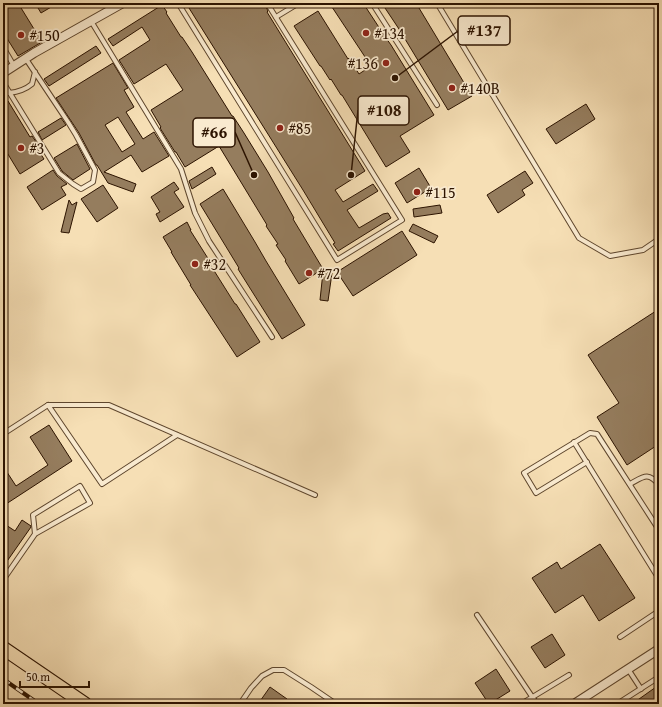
<svg xmlns="http://www.w3.org/2000/svg" width="662" height="707" font-family="'Gentium Book Plus',serif">
<style>
.building{fill:#957d5e;stroke:#2c1300;fill-rule:evenodd}
.lines{fill:none;stroke-linecap:round;stroke-linejoin:round}
.lane-casing{stroke:#5e462d;stroke-width:6}
.street-casing{stroke:#5e462d;stroke-width:10}
.primary-casing{stroke:#2c1300;stroke-width:15}
.lane{stroke:#f9eacf;stroke-width:4}
.street{stroke:#f9eacf;stroke-width:8}
.primary{stroke:#f6dfb5;stroke-width:13}
.rail-casing{stroke:#2c1300;stroke-width:4}
.rail{stroke:#f9eacf;stroke-width:2.5;stroke-dasharray:8;stroke-linecap:butt}
.poi-dot{fill:#8f2418;stroke:#f9eacf;stroke-width:1.5}
.labels{text-anchor:middle;stroke-width:3.5;stroke-linejoin:round;paint-order:stroke}
.poi-label{font-size:16px;fill:#2c1300;stroke:#f9eacf;text-anchor:start}
.leader{fill:none;stroke:#2c1300;stroke-width:1.5}
.callout-dot{fill:#2c1300;stroke:#f9eacf;stroke-width:1.5}
.callout{fill:#f9eacf;stroke:#2c1300;stroke-width:1.5}
.callout-label{font-size:17px;text-anchor:middle;font-weight:bold;fill:#2c1300}
</style>
<rect width="100%" height="100%" fill="#f6dfb5"/>
<filter id="stains"><feTurbulence type="fractalNoise" baseFrequency=".005" numOctaves="4"/><feColorMatrix values="0 0 0 0 .2 0 0 0 0 .09 0 0 0 0 .02 0 0 0 .5 -.17"/></filter>
<radialGradient id="worn" r=".72"><stop offset=".6" stop-color="#630" stop-opacity="0"/><stop offset="1" stop-color="#630" stop-opacity=".3"/></radialGradient>
<!-- building -->
<g class="building">
<polygon points="3,3 18,3 42,42 18,56 3,32"/>
<polygon points="35,3 58,3 41,13"/>
<polygon points="197,3 264,3 268,11 267,12 365,171 335,190 343,202 373,184 378,191 347,210 359,228 383,214 388,213 391,218 338,251 333,244 335,243 303,190 189,8"/>
<polygon points="340,3 363,3 386,38 391,45 434,115 400,136 410,152 386,167 342,95 341,95 331,79 330,80 321,66 320,66 294,26 318,11 348,59 349,58 359,74 371,66 332,7"/>
<polygon points="392,3 416,3 472,96 448,110 399,29 385,8"/>
<polygon points="162,5 167,12 166,13 181,37 182,37 192,52 232,116 233,116 244,133 268,172 294,218 293,219 323,269 299,284 285,261 286,260 276,245 278,244 266,226 267,225 219,146 185,167 176,152 175,152 160,128 161,127 151,110 183,90 166,64 134,84 119,60 150,40 142,27 113,46 108,39"/>
<polygon points="96,46 101,53 49,86 44,79"/>
<path d="M 113,63 L 128,88 L 124,90 L 134,107 L 126,112 L 143,139 L 154,132 L 169,156 L 142,172 L 131,155 L 104,172 L 136,184 L 133,192 L 108,183 L 97,165 L 96,165 L 79,133 L 56,98 ZM 118,117 L 135,144 L 122,152 L 105,125 Z"/>
<polygon points="8,101 30,137 32,136 37,143 34,144 44,159 20,174 3,146 3,104"/>
<polygon points="586,104 595,119 556,144 546,129"/>
<polygon points="61,118 66,125 42,140 38,132"/>
<polygon points="77,144 90,169 73,180 62,171 54,158"/>
<polygon points="212,167 216,174 192,189 189,181"/>
<polygon points="419,168 431,188 407,203 395,183"/>
<polygon points="53,170 57,176 67,184 61,187 66,195 42,210 27,187"/>
<polygon points="525,171 533,183 522,190 525,195 498,213 487,195"/>
<polygon points="174,182 179,189 174,192 184,207 160,222 156,214 160,212 151,197"/>
<polygon points="103,185 118,208 97,222 81,199"/>
<polygon points="223,189 255,242 266,261 305,325 282,339 248,285 238,269 239,268 200,204"/>
<polygon points="69,200 72,205 77,202 69,233 61,232"/>
<polygon points="440,205 442,213 414,217 413,209"/>
<polygon points="187,222 191,230 190,230 209,260 208,261 235,304 236,304 260,342 237,357 190,285 191,285 171,252 172,252 163,237"/>
<polygon points="413,224 438,236 434,243 409,231"/>
<polygon points="402,231 417,255 353,296 337,272"/>
<polygon points="323,272 332,273 328,301 320,300"/>
<polygon points="659,309 659,444 627,465 597,417 619,403 588,355"/>
<polygon points="49,425 72,461 3,506 3,466 16,486 48,465 30,437"/>
<polygon points="22,520 31,526 31,527 3,567 3,523 15,531"/>
<polygon points="600,544 635,598 599,621 583,595 555,613 532,578 557,562 561,569"/>
<polygon points="552,634 565,655 545,668 531,647"/>
<polygon points="496,669 510,691 489,704 475,683"/>
<polygon points="270,687 287,699 284,704 258,704"/>
<polygon points="656,687 659,691 659,704 632,704"/>
</g>
<g class="lines">
<!-- lane casing -->
<g class="lane-casing">
<g id="lane">
<polyline points="178,3 337,260 402,220 267,3"/>
<polyline points="372,3 437,105"/>
<polyline points="437,3 579,238 610,256 643,250 659,239"/>
<polyline points="276,17 299,3"/>
<polyline points="91,21 181,169 195,213 209,241 272,337"/>
<polyline points="3,47 14,66"/>
<polyline points="3,82 59,173 73,184 81,189 93,182 95,170 76,135 68,122 26,59"/>
<path d="M 9,93 C 18,92 25,90 32,84 L 35,72"/>
<polyline points="48,405 102,484 177,435"/>
<polyline points="3,434 48,405 109,405 315,495"/>
<polyline points="574,442 659,579"/>
<polyline points="587,462 536,493 524,473 590,433 597,434 659,530"/>
<path d="M 630,484 C 643,477 648,471 659,485"/>
<polyline points="3,580 35,534 90,503 80,486 33,515 35,534"/>
<polyline points="477,615 537,704"/>
<polyline points="620,637 659,611"/>
<polyline points="628,669 641,689"/>
<polyline points="240,704 251,688 262,676 273,670 284,670 311,687 336,704"/>
<polyline points="521,704 569,675"/>
<polyline points="617,704 659,677"/>
</g>
</g>
<!-- street casing -->
<g class="street-casing">
<g id="street">
<polyline points="3,73 34,53 123,3"/>
<polyline points="574,704 659,649"/>
</g>
</g>
<!-- primary casing -->
<g class="primary-casing">
<polyline id="primary" points="3,648 85,704"/>
</g>
<!-- lane -->
<use href="#lane" class="lane"/>
<!-- street -->
<use href="#street" class="street"/>
<!-- primary -->
<use href="#primary" class="primary"/>
<!-- rail casing -->
<g class="rail-casing">
<polyline id="rail" points="3,679 39,704"/>
</g>
<!-- rail -->
<use href="#rail" class="rail"/>
</g>
<!-- markers -->
<g class="poi-dot">
<circle cx="366" cy="33" r="4"/>
<circle cx="21" cy="35" r="4"/>
<circle cx="386" cy="63" r="4"/>
<circle cx="452" cy="88" r="4"/>
<circle cx="280" cy="128" r="4"/>
<circle cx="21" cy="148" r="4"/>
<circle cx="417" cy="192" r="4"/>
<circle cx="195" cy="264" r="4"/>
<circle cx="309" cy="273" r="4"/>
</g>
<g class="labels">
<!-- poi labels -->
<g class="poi-label">
<text x="374" y="39">#134</text>
<text x="29" y="41">#150</text>
<text x="378" y="69" text-anchor="end">#136</text>
<text x="460" y="94">#140B</text>
<text x="288" y="134">#85</text>
<text x="29" y="154">#3</text>
<text x="425" y="198">#115</text>
<text x="203" y="270">#32</text>
<text x="317" y="279">#72</text>
</g>
</g>
<!-- callouts -->
<path class="leader" d="M395 78L458 31M351 175L358 110M254 175L235 132"/>
<g class="callout-dot">
<circle cx="395" cy="78" r="4"/>
<circle cx="351" cy="175" r="4"/>
<circle cx="254" cy="175" r="4"/>
</g>
<g class="callout">
<rect x="458" y="16" width="52" height="29" rx="4"/>
<rect x="358" y="96" width="51" height="29" rx="4"/>
<rect x="193" y="118" width="42" height="29" rx="4"/>
</g>
<g class="callout-label">
<text x="484" y="36">#137</text>
<text x="384" y="116">#108</text>
<text x="214" y="138">#66</text>
</g>
<!-- margin -->
<rect width="662" height="707" fill="none" stroke="#f6dfb5" stroke-width="16"/>
<rect x="4" y="4" width="654" height="699" fill="none" stroke="#2c1300" stroke-width="2"/>
<rect x="8" y="8" width="646" height="691" fill="none" stroke="#2c1300"/>
<!-- scale -->
<path d="M20 681v6h69v-6" fill="none" stroke="#2c1300" stroke-width="2"/>
<text x="26" y="681" font-size="12" fill="#2c1300" stroke="#f9eacf" stroke-width="3" paint-order="stroke">50 m</text>
<rect width="100%" height="100%" filter="url(#stains)"/>
<rect width="100%" height="100%" fill="url(#worn)"/>
</svg>
